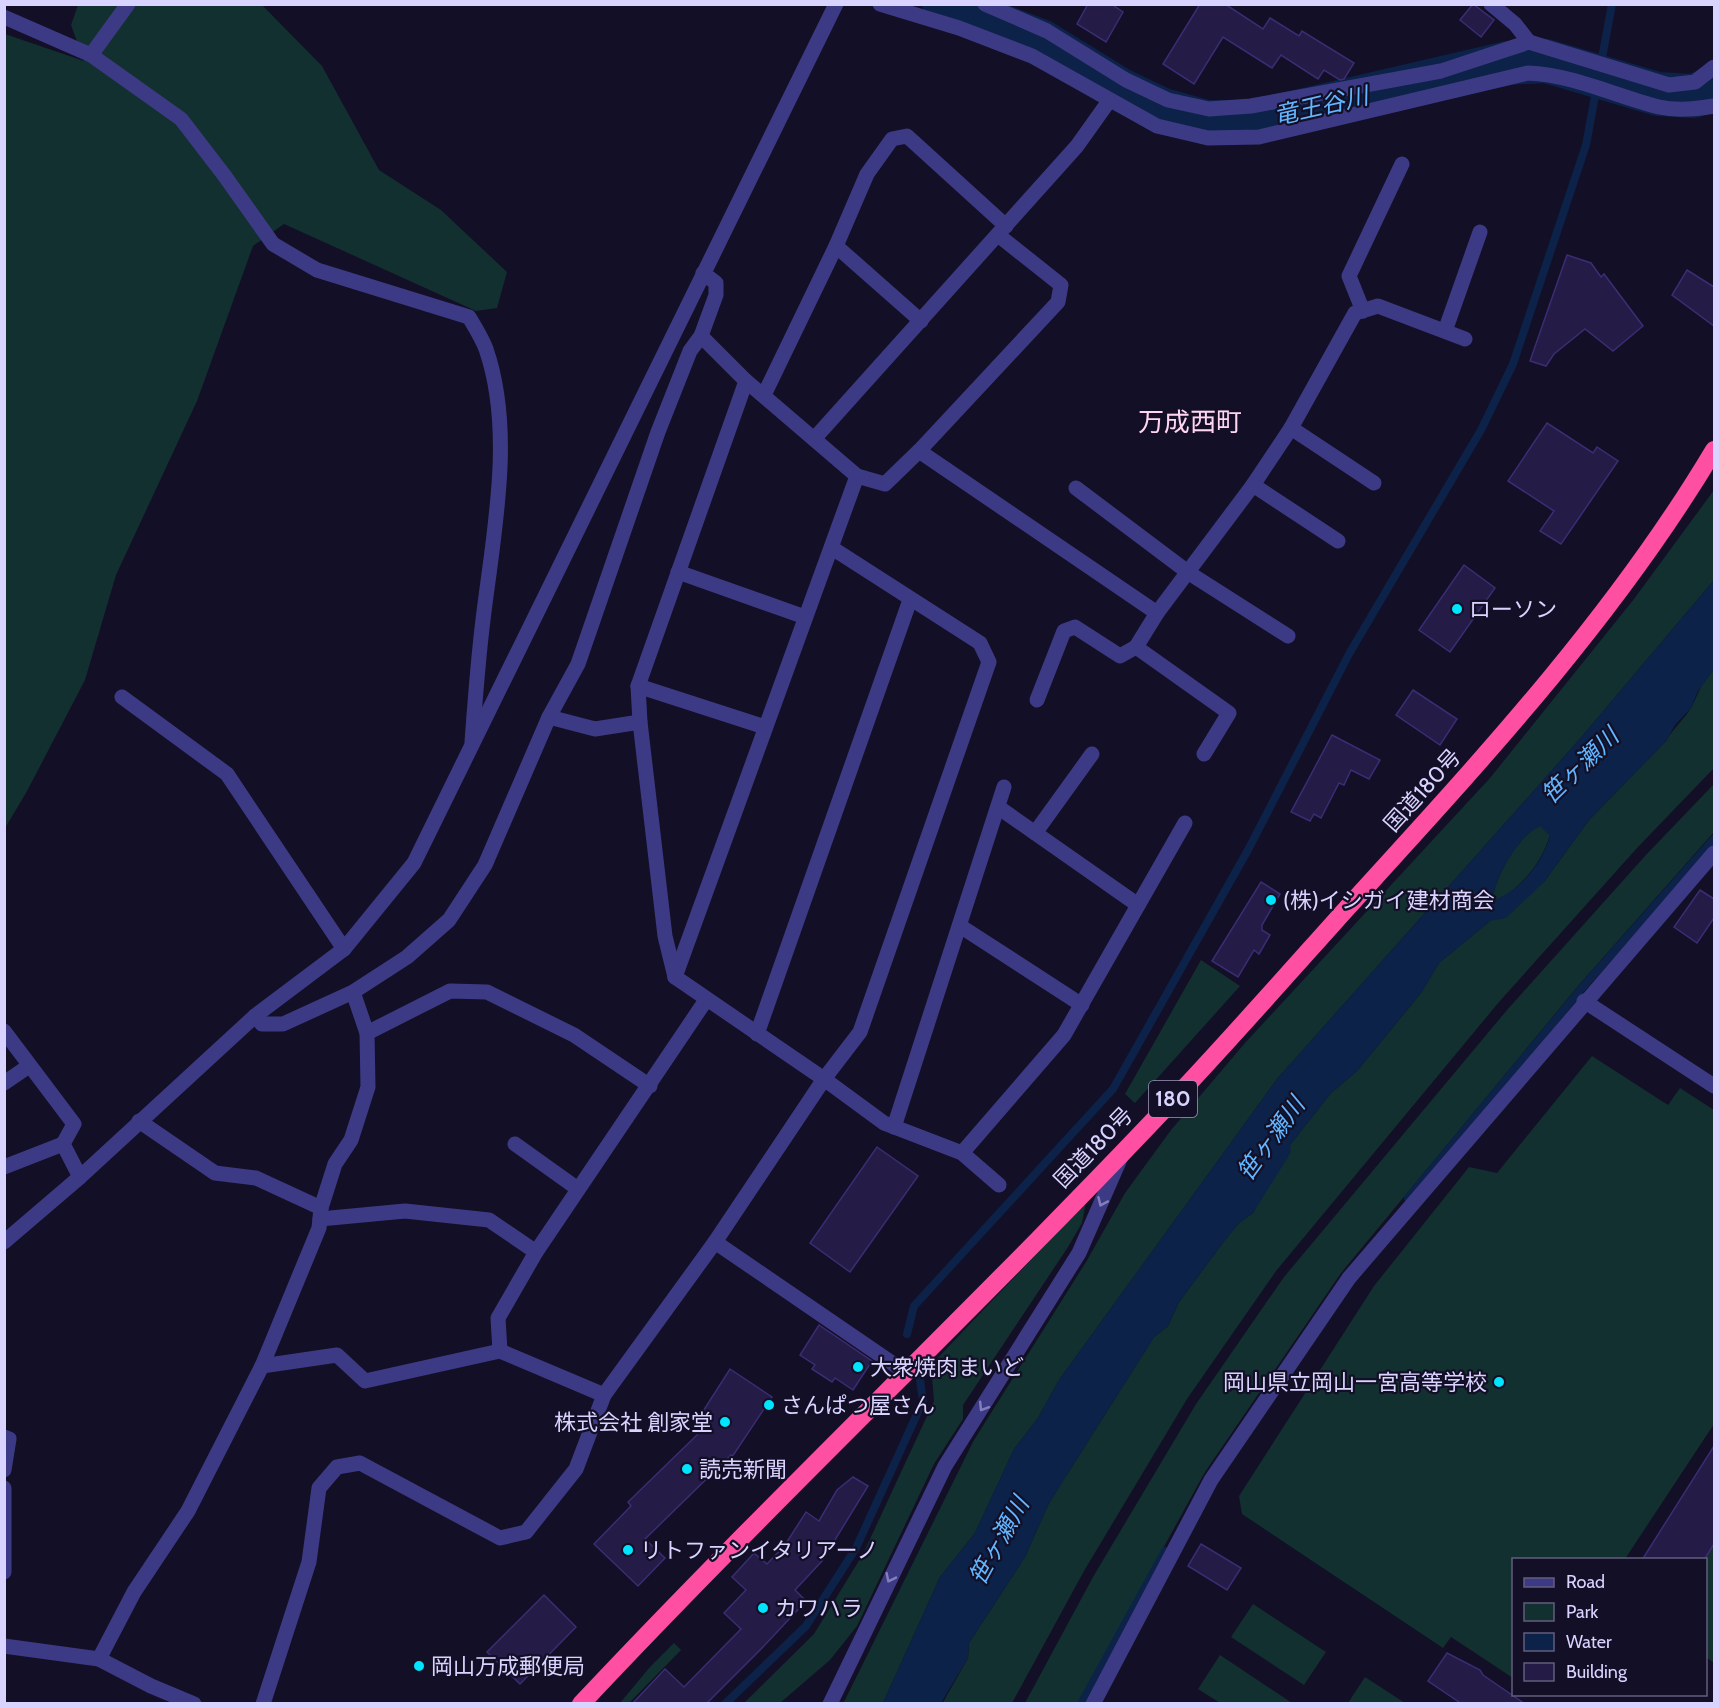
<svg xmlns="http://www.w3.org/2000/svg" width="1719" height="1708" font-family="Cabin,'Noto Sans JP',sans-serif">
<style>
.green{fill:#12302f}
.water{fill:#0c2248;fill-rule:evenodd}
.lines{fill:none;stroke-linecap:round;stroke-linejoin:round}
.stream{stroke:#0c2248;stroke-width:8}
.river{stroke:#0c2248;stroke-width:44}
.building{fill:#241b47;stroke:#3b2d73;stroke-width:1.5}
.minor{stroke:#3d3a85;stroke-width:15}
.highway{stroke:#ff4fa3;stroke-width:18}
.oneway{stroke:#837fbc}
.poi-dot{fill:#00e5ff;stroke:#130f26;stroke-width:2}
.labels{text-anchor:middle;stroke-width:4.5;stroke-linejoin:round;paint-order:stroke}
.shield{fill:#130f26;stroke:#9e99be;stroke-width:1.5}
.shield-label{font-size:21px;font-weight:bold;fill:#d9d4ff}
.poi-label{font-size:22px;fill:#d9d4ff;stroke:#130f26;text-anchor:start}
.street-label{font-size:22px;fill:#d9d4ff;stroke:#130f26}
.water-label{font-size:24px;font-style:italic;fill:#62b6ff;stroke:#130f26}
.quarter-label{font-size:26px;fill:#ffd6f0;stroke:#130f26}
</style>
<rect width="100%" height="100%" fill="#130f26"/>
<!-- green -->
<g class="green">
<polygon points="78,5 262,5 322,66 379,170 441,210 507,272 497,308 476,311 284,224 253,246 197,401 116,575 85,680 26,793 5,828 5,34 84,61 71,25"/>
<polygon points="1714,490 1714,580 1578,741 1277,1079 1059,1380 1038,1418 1014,1449 975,1533 940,1577 883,1703 843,1704 974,1440 1086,1262 1125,1193 1171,1130 1245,1043 1490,778 1634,599"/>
<path d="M 1714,670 L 1714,768 L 1638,847 L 1499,1002 L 1276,1271 L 1187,1399 L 1084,1571 L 1012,1703 L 942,1704 L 968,1658 L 969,1643 L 1025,1557 L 1049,1503 L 1154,1337 L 1168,1326 L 1179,1302 L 1225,1240 L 1239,1223 L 1253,1213 L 1290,1145 L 1331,1093 L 1357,1071 L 1421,993 L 1439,963 L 1490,921 L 1544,882 L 1589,820 L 1666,741 C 1673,728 1685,719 1692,706 C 1699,693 1702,679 1714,670 Z"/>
<polygon points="1714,784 1714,832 1579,985 1341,1273 1205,1472 1078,1703 1025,1703 1093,1577 1196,1404 1284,1277 1507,1010 1645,856"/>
<path d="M 1540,825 L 1550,835 C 1541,864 1523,885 1498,900 L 1493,896 C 1498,872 1518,837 1540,825 Z"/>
<polygon points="1201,960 1240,986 1135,1103 1125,1094"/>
<polygon points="1592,1056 1668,1105 1680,1088 1714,1110 1714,1424 1625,1559 1514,1560 1513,1678 1451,1637 1443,1648 1242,1514 1239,1496 1374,1286 1469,1167 1497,1173"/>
<polygon points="1086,1202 1082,1223 1068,1247 963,1405 963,1419 934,1464 857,1626 830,1660 780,1703 743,1704 814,1634 863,1554 934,1401 931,1365"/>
<polygon points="1714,1544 1714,1663 1706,1657 1704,1560"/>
<polygon points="1253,1604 1326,1652 1304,1685 1231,1637"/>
<polygon points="674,1643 681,1650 629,1703 620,1703 650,1667"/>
<polygon points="1220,1655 1292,1703 1220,1703 1198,1689"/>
<polygon points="1365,1677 1405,1703 1348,1703"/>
</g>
<!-- water -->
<path class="water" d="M 1714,580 L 1714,670 L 1698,691 L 1691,708 L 1675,725 L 1666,741 L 1589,820 L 1544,882 L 1506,918 L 1490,921 L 1439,963 L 1421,993 L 1357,1071 L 1331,1093 L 1290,1145 L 1291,1152 L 1253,1213 L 1239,1223 L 1225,1240 L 1179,1302 L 1168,1326 L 1154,1337 L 1049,1503 L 1025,1557 L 969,1643 L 968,1658 L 941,1703 L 883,1703 L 940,1577 L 975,1533 L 1014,1449 L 1038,1418 L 1059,1380 L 1277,1079 L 1578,741 ZM 1540,826 L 1550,836 C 1542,863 1523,887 1497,899 L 1493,896 C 1498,872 1518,837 1540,826 Z"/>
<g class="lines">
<!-- stream -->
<g class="stream">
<polyline points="1408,1198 1582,988 1714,839"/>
<polyline points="907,1334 914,1306 1113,1089 1248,850 1349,654 1481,430 1513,364 1586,145 1612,4"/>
<polyline points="725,1704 806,1626 856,1548 923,1401 919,1373"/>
<polyline points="1081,1704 1165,1551"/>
</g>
<!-- river -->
<polyline class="river" points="944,4 1041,41 1119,89 1163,110 1206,122 1253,122 1508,63 1546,61 1658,94 1694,96 1714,87"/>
</g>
<!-- building -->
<g class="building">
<polygon points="1088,4 1111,4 1123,12 1106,42 1077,24"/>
<polygon points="1200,4 1225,4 1263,29 1270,18 1299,36 1302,31 1354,63 1344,79 1340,80 1324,70 1318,79 1281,55 1272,68 1223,37 1194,84 1163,64"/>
<polygon points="1473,4 1494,20 1481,37 1460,20"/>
<polygon points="1567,255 1591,263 1601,277 1604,274 1643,326 1613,351 1585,329 1554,354 1546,366 1530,361"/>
<polygon points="1687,270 1714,287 1714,326 1672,295"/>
<polygon points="1547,423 1593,453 1597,447 1618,461 1561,544 1540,531 1554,511 1508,481"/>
<polygon points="1464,565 1495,588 1450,652 1419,630"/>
<polygon points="1413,690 1457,719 1440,745 1396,715"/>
<polygon points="1332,735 1380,760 1369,779 1351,770 1344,785 1339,783 1321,818 1314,814 1310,821 1291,812"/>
<polygon points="1261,882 1280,894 1262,925 1262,930 1270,935 1259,954 1254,950 1238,977 1212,961"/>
<polygon points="1700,890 1714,899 1714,918 1697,943 1674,927"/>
<polygon points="877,1147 918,1176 850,1272 810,1243"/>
<polygon points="819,1325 872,1361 853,1390 835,1378 832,1382 812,1369 815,1365 800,1355"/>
<polygon points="730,1369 772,1397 732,1457 731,1455 645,1539 665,1558 638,1586 594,1544 631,1506 628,1502 698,1434 691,1430"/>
<polygon points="1714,1446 1714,1544 1704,1560 1642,1560"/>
<polygon points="853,1477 868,1486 822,1561 795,1590 806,1601 762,1648 706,1704 632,1704 665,1669 684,1687 741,1629 724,1613 746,1590 732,1577 754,1553 767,1564 785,1545 806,1512 819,1521 837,1490"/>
<polygon points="1201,1544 1241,1568 1227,1590 1188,1566"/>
<polygon points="544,1595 576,1627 520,1684 487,1652"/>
<polygon points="1447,1653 1480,1670 1483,1675 1525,1704 1462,1704 1428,1681"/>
</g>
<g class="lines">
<!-- minor -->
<g class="minor">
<path d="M 880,4 L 959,28 L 1032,56 L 1157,126 L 1208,138 L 1259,137 L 1528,73 C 1574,75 1615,96 1659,107 C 1677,111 1697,109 1714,106"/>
<polyline points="985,4 1047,31 1126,80 1168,100 1209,109 1251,106 1441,71 1529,42 1669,85 1695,82 1714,67"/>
<polyline points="1491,4 1515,24 1529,42"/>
<path d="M 4,17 L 91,55 L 181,119 L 224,175 L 273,244 L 317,270 L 469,317 C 475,327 482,338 486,349 C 515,433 493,535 483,620 C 478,660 475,701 472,742"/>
<polyline points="91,55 128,4"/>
<polyline points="836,246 921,321"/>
<polyline points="1363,311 1349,276 1402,164"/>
<polyline points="1445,331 1480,232"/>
<polyline points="764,395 836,246 867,174 892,139 907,136 1006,226"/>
<polyline points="1291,428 1374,483"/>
<polyline points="814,439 1077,146 1109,101"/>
<polyline points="919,451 1058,302 1061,285 998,235"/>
<polyline points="857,476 885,484 919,451 1157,613 1253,485 1291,428 1355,313 1378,306 1465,339"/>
<polyline points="1253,485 1338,541"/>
<polyline points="1076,488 1189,573 1288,636"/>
<polyline points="832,548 980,643 989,662 860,1032 824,1079 884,1123 962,1153 999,1185"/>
<polyline points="678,572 805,617"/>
<polyline points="1157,613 1136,647 1229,713 1204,754"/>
<polyline points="638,686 765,727"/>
<polyline points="122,697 227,774 344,949"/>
<polyline points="1037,700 1064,631 1075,627 1120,656 1136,647"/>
<polyline points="549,717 595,729 640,722"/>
<polyline points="998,807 1138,905"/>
<polyline points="1035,833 1092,754"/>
<polyline points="960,926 1082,1005"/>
<polyline points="675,977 665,936 640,722 638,686 746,381"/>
<polyline points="1584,1001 1714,1086"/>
<polyline points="255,1016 262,1024 283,1024 353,992 407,957 449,920 485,865 549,717 578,664 658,432 690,351 701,336"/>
<polyline points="4,1031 74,1124 63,1144 80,1177"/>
<polyline points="367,1033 450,991 487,992 574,1035 650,1086"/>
<polyline points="757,1034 910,600"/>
<polyline points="4,1083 29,1066"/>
<polyline points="894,1127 1004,787"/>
<polyline points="515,1144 578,1189"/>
<polyline points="962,1153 1064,1035 1185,823"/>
<polyline points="4,1167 63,1144"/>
<polyline points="321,1208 335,1164 351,1140 368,1087 367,1033 353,992"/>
<polyline points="320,1219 405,1211 489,1220 536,1252"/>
<polyline points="4,1242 80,1177 255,1016 344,949 414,863 836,4"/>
<polyline points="715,1242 905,1372"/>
<polyline points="262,1366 337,1355 365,1381 500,1351"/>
<polyline points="604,1395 500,1351 498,1318 536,1252 706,1000"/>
<polyline points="4,1437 9,1439 4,1470"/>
<polyline points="4,1488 4,1572"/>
<polyline points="4,1646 99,1659 151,1686 194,1704"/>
<polyline points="99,1659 134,1592 188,1511 262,1366 319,1228 321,1208 256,1178 215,1173 139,1121"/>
<polyline points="263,1704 309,1562 319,1488 337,1467 360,1463 500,1538 526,1532 576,1469 604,1395 715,1242 824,1079 675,977 857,476 746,381 701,336 716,295 716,283 703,273"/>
<polyline points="830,1704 945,1466 1079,1253 1121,1157"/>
<polyline points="1093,1704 1211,1480 1349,1278 1714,853"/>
</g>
<!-- highway -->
<path class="highway" d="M 581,1704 C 779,1493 990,1295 1188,1084 C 1242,1026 1295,966 1348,907 C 1479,763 1614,618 1714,450"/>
</g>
<!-- one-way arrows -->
<defs><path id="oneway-chevron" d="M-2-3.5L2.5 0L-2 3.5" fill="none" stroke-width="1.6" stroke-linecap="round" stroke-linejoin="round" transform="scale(1.5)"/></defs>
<g class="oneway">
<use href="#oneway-chevron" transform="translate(1102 1202) rotate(114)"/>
<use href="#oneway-chevron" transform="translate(983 1407) rotate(122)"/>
<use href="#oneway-chevron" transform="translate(890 1578) rotate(116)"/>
</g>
<!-- markers -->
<g class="poi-dot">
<circle cx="1457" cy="609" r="6"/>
<circle cx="1271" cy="900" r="6"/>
<circle cx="858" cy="1367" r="6"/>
<circle cx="1499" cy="1382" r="6"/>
<circle cx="769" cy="1405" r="6"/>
<circle cx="725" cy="1422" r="6"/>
<circle cx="687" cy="1469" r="6"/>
<circle cx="628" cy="1550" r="6"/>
<circle cx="763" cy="1608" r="6"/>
<circle cx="419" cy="1666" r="6"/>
</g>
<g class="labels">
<!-- shield labels -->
<rect class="shield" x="1149" y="1081" width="48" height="36" rx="4.5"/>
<g class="shield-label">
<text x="1173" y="1106">180</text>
</g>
<!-- poi labels -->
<g class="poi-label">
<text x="1469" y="617">ローソン</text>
<text x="1283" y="908">(株)イシガイ建材商会</text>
<text x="870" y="1375">大衆焼肉まいど</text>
<text x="1487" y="1390" text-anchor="end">岡山県立岡山一宮高等学校</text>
<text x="781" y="1413">さんぱつ屋さん</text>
<text x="713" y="1430" text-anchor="end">株式会社 創家堂</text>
<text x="699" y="1477">読売新聞</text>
<text x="640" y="1558">リトファンイタリアーノ</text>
<text x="775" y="1616">カワハラ</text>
<text x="431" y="1674">岡山万成郵便局</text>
</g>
<!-- street labels -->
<g class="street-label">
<text transform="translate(1422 790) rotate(-48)" y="8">国道180号</text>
<text transform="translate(1093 1147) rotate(-46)" y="8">国道180号</text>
</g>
<!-- water labels -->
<g class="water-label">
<text transform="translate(1321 106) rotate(-13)" y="8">竜王谷川</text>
<text transform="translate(1580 766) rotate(-44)" y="8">笹ヶ瀬川</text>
<text transform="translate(1271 1139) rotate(-54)" y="8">笹ヶ瀬川</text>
<text transform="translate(999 1541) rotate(-61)" y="8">笹ヶ瀬川</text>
</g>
<!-- quarter labels -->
<g class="quarter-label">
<text x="1190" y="431">万成西町</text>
</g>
</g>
<!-- border -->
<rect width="1719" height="1708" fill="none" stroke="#d9d4ff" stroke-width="12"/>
<!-- legend -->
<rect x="1512" y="1558" width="195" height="138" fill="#130f26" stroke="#625e7d" stroke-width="1.5"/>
<rect x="1524" y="1578" width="30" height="9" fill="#3d3a85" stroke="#625e7d" stroke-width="1.5"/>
<text x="1566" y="1588" font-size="18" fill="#d9d4ff">Road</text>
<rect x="1524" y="1603" width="30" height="18" fill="#12302f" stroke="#625e7d" stroke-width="1.5"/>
<text x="1566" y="1618" font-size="18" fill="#d9d4ff">Park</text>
<rect x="1524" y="1633" width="30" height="18" fill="#0c2248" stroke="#625e7d" stroke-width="1.5"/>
<text x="1566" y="1648" font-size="18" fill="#d9d4ff">Water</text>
<rect x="1524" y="1663" width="30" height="18" fill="#241b47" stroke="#625e7d" stroke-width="1.5"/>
<text x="1566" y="1678" font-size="18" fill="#d9d4ff">Building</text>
</svg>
